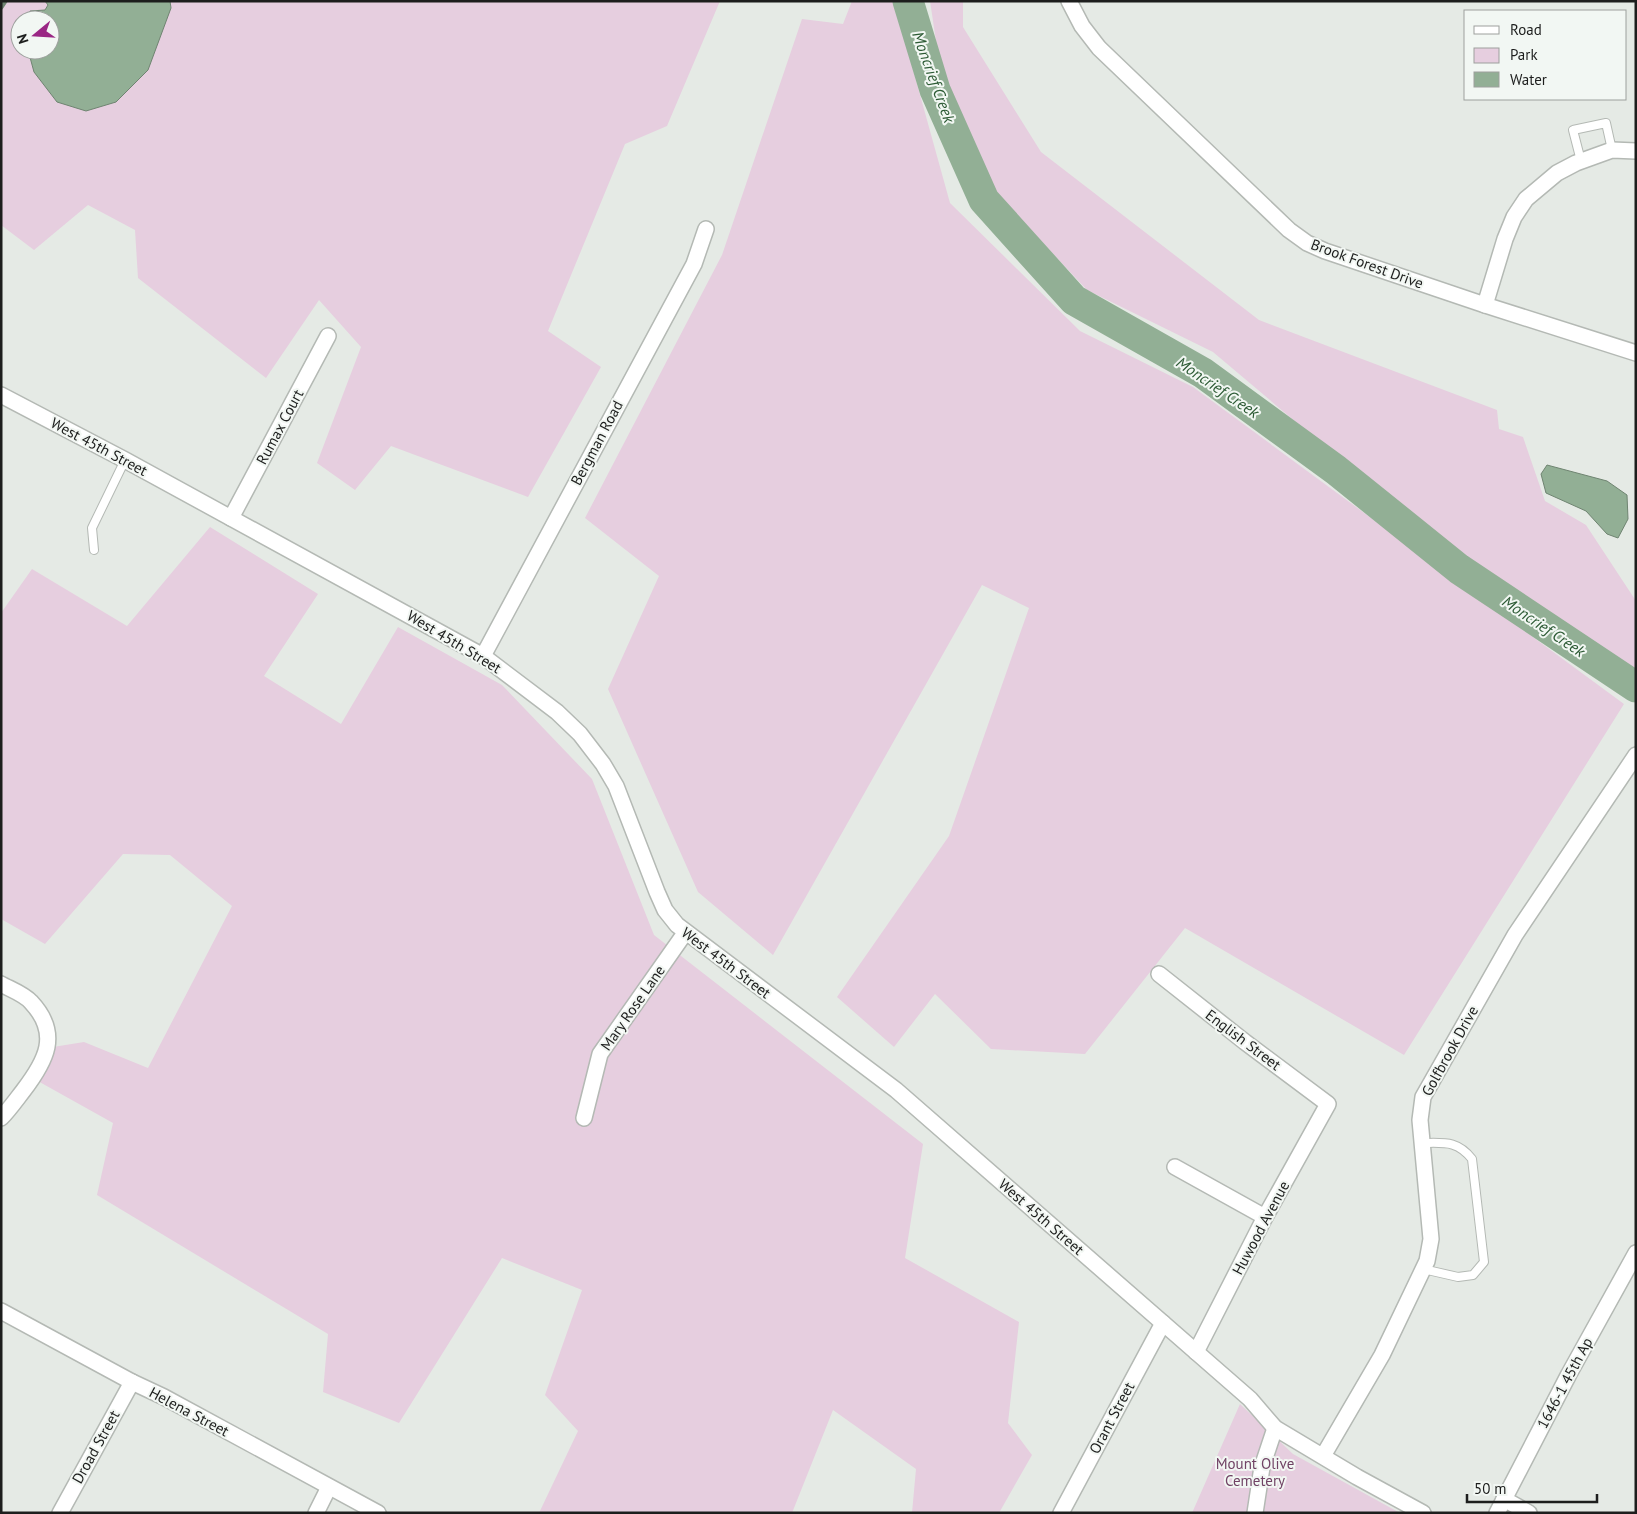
<svg xmlns="http://www.w3.org/2000/svg" width="1637" height="1514" font-family="'PT Sans',sans-serif">
<style>
.green{fill:#e6cedf}
.water{fill:#92af95;stroke:#6f8471}
.lines{fill:none;stroke-linecap:round;stroke-linejoin:round}
.stream{stroke:#6f8471;stroke-width:5}
.river{stroke:#92af95;stroke-width:31}
.lane-casing{stroke:#b4b9b4;stroke-width:10}
.street-casing{stroke:#b4b9b4;stroke-width:18}
.lane{stroke:#fff;stroke-width:8}
.street{stroke:#fff;stroke-width:15}
.labels{text-anchor:middle;stroke-width:4;stroke-linejoin:round;paint-order:stroke}
.street-label{font-size:15px;fill:#1d1e1d;stroke:#f2f7f3}
.park-label{font-size:15px;fill:#714365;stroke:#f2f7f3}
.water-label{font-size:16px;font-style:italic;fill:#2c5a34;stroke:#f2f7f3}
</style>
<rect width="100%" height="100%" fill="#e5eae5"/>
<!-- green -->
<g class="green">
<polygon points="1,1 45,1 48,5 45,10 30,11 23,20 20,20 20,50 28,50 34,72 171,8 170,1 720,1 667,126 625,144 548,331 601,367 528,497 391,446 355,490 317,463 361,347 319,300 266,378 138,278 135,230 88,205 34,250 1,225"/>
<polygon points="852,1 894,1 950,203 1080,331 1193,387 1624,704 1404,1055 1185,928 1085,1054 991,1049 935,994 894,1047 837,997 949,836 1029,608 982,585 773,955 698,892 608,689 659,576 585,518 722,255 802,19 843,24"/>
<polygon points="930,1 963,1 963,27 1041,152 1259,320 1497,410 1499,429 1523,437 1545,501 1586,525 1636,601 1636,675 1465,565 1213,352 1087,290 993,190 939,61"/>
<polygon points="210,527 318,594 264,676 341,724 398,627 502,685 592,779 654,935 923,1144 905,1258 1019,1322 1008,1423 1032,1455 999,1513 912,1513 916,1469 833,1410 792,1513 539,1513 578,1431 545,1395 582,1290 502,1258 399,1423 323,1392 328,1334 97,1195 113,1123 36,1080 53,1047 84,1042 148,1068 232,906 170,855 123,854 45,944 1,919 1,613 32,569 127,626"/>
<polygon points="1240,1404 1293,1454 1400,1513 1192,1513"/>
</g>
<!-- water -->
<g class="water">
<polygon points="45,1 170,1 171,8 148,70 116,102 86,111 57,102 34,72 28,50 50,50 50,20 23,20 30,11 45,10 48,5"/>
<polygon points="1547,465 1607,481 1627,495 1628,519 1618,538 1607,534 1586,511 1546,493 1541,474"/>
</g>
<g class="lines">
<!-- stream -->
<polyline class="stream" points="1,7 5,1"/>
<!-- river -->
<polyline class="river" points="908,1 935,90 984,200 1074,300 1203,373 1336,470 1459,569 1636,687"/>
<!-- lane casing -->
<g class="lane-casing">
<g id="lane">
<polyline points="1581,161 1573,130 1606,123 1612,150"/>
<polyline points="94,550 92,528 125,460"/>
<path d="M 1421,1143 C 1444,1143 1457,1140 1472,1159 L 1484,1262 L 1473,1275 L 1458,1277 L 1423,1269"/>
</g>
</g>
<!-- street casing -->
<g class="street-casing">
<g id="street">
<polyline points="1069,1 1082,26 1099,48 1289,230 1307,243 1325,251 1485,305 1636,353"/>
<polyline points="1485,305 1505,239 1514,217 1526,199 1557,173 1576,163 1612,150 1636,151"/>
<polyline points="1,395 125,460 483,656 557,712 580,734 603,764 616,786 657,892 665,910 677,925 896,1090 1250,1399 1275,1428 1357,1477 1423,1513"/>
<polyline points="231,518 328,336"/>
<polyline points="483,656 694,264 706,229"/>
<polyline points="1159,974 1245,1042 1328,1104 1265,1217 1196,1352"/>
<path d="M 1,984 C 10,989 24,994 31,1002 C 61,1034 46,1061 23,1091 C 16,1100 9,1110 1,1118"/>
<polyline points="584,1118 600,1054 685,933"/>
<polyline points="1175,1167 1265,1217"/>
<polyline points="1,1311 132,1382 164,1397 378,1513"/>
<polyline points="1323,1456 1382,1355 1427,1261 1431,1239 1420,1120 1423,1097 1515,935 1636,755"/>
<polyline points="1504,1499 1529,1513"/>
<polyline points="60,1513 132,1382"/>
<polyline points="316,1513 329,1487"/>
<polyline points="1061,1513 1163,1323"/>
<polyline points="1255,1513 1262,1467 1275,1428"/>
<polyline points="1497,1513 1569,1374 1636,1253"/>
</g>
</g>
<!-- lane -->
<use href="#lane" class="lane"/>
<!-- street -->
<use href="#street" class="street"/>
</g>
<g class="labels">
<!-- street labels -->
<g class="street-label">
<text transform="translate(1367 264) rotate(20)" y="5">Brook Forest Drive</text>
<text transform="translate(280 427) rotate(-62)" y="5">Rumax Court</text>
<text transform="translate(597 443) rotate(-62)" y="5">Bergman Road</text>
<text transform="translate(99 447) rotate(28)" y="5">West 45th Street</text>
<text transform="translate(454 642) rotate(31)" y="5">West 45th Street</text>
<text transform="translate(726 963) rotate(37)" y="5">West 45th Street</text>
<text transform="translate(633 1008) rotate(-55)" y="5">Mary Rose Lane</text>
<text transform="translate(1243 1040) rotate(37)" y="5">English Street</text>
<text transform="translate(1450 1051) rotate(-61)" y="5">Golfbrook Drive</text>
<text transform="translate(1041 1217) rotate(41)" y="5">West 45th Street</text>
<text transform="translate(1261 1228) rotate(-62)" y="5">Huwood Avenue</text>
<text transform="translate(1565 1383) rotate(-62)" y="5">1646-1 45th Ap</text>
<text transform="translate(189 1412) rotate(28)" y="5">Helena Street</text>
<text transform="translate(1112 1418) rotate(-62)" y="5">Orant Street</text>
<text transform="translate(96 1447) rotate(-61)" y="5">Droad Street</text>
</g>
<!-- park labels -->
<g class="park-label">
<text x="1255" y="1469">Mount Olive<tspan x="1255" dy="17">Cemetery</tspan></text>
</g>
<!-- water labels -->
<g class="water-label">
<text transform="translate(934 77) rotate(70)" y="6">Moncrief Creek</text>
<text transform="translate(1218 387) rotate(34)" y="6">Moncrief Creek</text>
<text transform="translate(1544 626) rotate(34)" y="6">Moncrief Creek</text>
</g>
</g>
<!-- border -->
<rect width="1637" height="1514" fill="none" stroke="#1d1e1d" stroke-width="5"/>
<!-- legend -->
<rect x="1464" y="10" width="162" height="90" fill="#f2f7f3" stroke="#9da09d"/>
<rect x="1474" y="26" width="25" height="8" fill="#ffffff" stroke="#9da09d"/>
<text x="1510" y="35" font-size="15" fill="#1d1e1d">Road</text>
<rect x="1474" y="48" width="25" height="15" fill="#e6cedf" stroke="#9da09d"/>
<text x="1510" y="60" font-size="15" fill="#1d1e1d">Park</text>
<rect x="1474" y="72" width="25" height="15" fill="#92af95" stroke="#9da09d"/>
<text x="1510" y="85" font-size="15" fill="#1d1e1d">Water</text>
<!-- north arrow -->
<g transform="translate(35 35) rotate(252)"><circle r="24" fill="#f2f7f3" stroke="#9da09d"/>
<path d="M0-4L9 19L0 12L-9 19Z" fill="#9a2784"/>
<text y="-8" font-size="14" font-weight="bold" text-anchor="middle" fill="#1d1e1d">N</text>
</g>
<!-- scale -->
<path d="M1467 1494v8h130v-8" fill="none" stroke="#1d1e1d" stroke-width="2.5"/>
<text x="1474" y="1494" font-size="15" fill="#1d1e1d" stroke="#f2f7f3" stroke-width="4" paint-order="stroke">50 m</text>
</svg>
